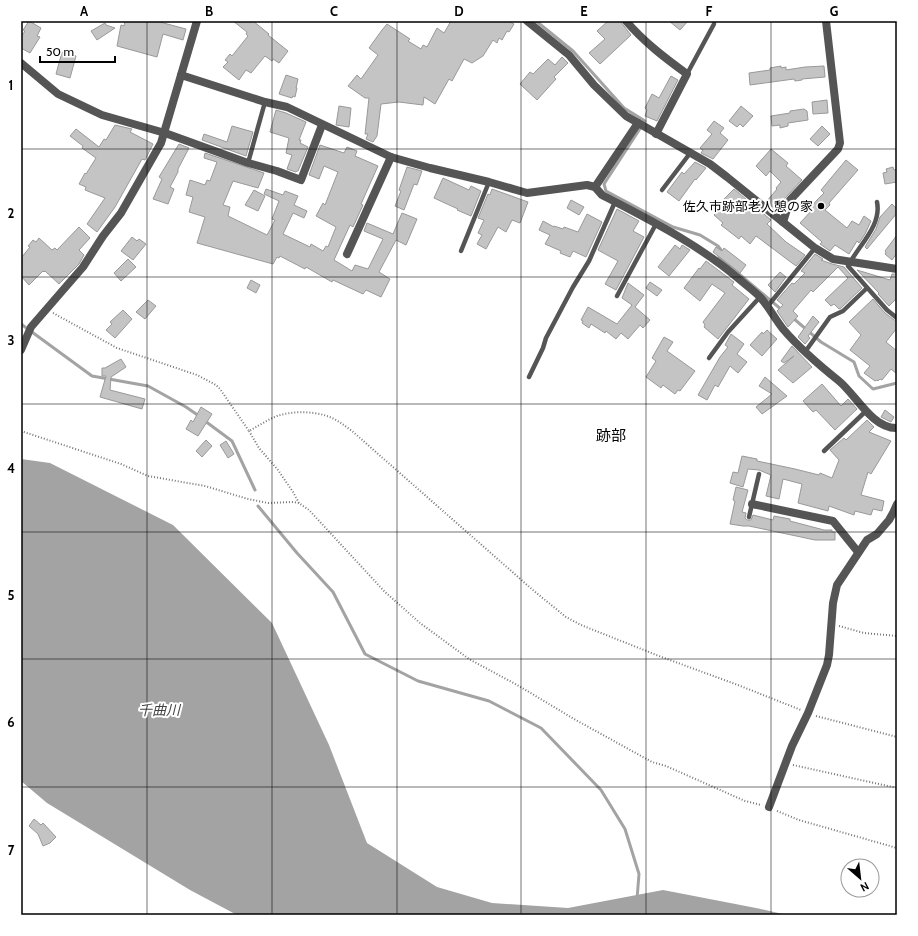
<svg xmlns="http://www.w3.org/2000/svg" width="918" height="936" font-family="Cabin,'Noto Sans JP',sans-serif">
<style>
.water{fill:#a3a3a3}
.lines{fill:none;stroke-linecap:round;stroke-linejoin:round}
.stream{stroke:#a3a3a3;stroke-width:3}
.building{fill:#c4c4c4;stroke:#999}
.path{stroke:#777;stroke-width:2;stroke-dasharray:1 2;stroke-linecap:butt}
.service{stroke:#555;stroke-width:4.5}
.minor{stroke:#555;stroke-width:8}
.grid{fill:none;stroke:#000;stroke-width:1;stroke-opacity:0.55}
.poi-dot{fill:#000;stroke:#fff;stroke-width:1.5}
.labels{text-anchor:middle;stroke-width:4;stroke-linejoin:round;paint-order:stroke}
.poi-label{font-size:13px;fill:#000;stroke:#fff;text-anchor:end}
.water-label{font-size:14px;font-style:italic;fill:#444;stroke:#fff}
.quarter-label{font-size:15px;fill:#000;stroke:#fff}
.neatline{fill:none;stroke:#000;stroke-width:1.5}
.grid-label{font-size:13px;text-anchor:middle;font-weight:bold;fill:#000}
</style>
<rect width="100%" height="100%" fill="#fff"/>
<!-- water -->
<polygon class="water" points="21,459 50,463 173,525 272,623 329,745 367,843 437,887 492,903 568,908 663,890 756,908 787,915 237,915 190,890 47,803 21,781"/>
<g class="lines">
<!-- stream -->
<g class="stream">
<polyline points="536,21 573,51 624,108 645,121 604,184 606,191 673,227 700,235 718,246 721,250 719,252"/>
<polyline points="719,257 782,310"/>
<polyline points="793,318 821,342 854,362 859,376 873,389 897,383"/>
<polyline points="21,324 92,376 148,386 186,407 199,416"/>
<polyline points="205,421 232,441 255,490"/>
<polyline points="258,506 297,553 333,592 365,654 418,681 489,701 541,728 601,790 625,829 639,874 637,899"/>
</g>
</g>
<!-- building -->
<g class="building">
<polygon points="29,21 41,28 37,36 40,37 30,53 21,48 21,37 25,31 23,30"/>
<polygon points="125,21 156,21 186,29 183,40 163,34 157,57 117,46 121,25 124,26"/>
<polygon points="233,21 253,21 269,34 268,35 288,51 279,63 273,59 272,61 265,56 251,73 246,70 239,80 223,67 228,62 225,60 230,54 232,56 248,36 246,34 247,32"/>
<polygon points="451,21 508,21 514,24 509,32 507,31 502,40 499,38 497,43 493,40 483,56 472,63 464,59 452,81 449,79 435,104 424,97 423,105 399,102 381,104 377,136 373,142 366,139 368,134 365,134 369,98 365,98 348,86 357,75 361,79 378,55 369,48 382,30 387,24 410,39 408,41 421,49 423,45 427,47 437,28 444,33"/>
<polygon points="608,21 620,21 631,35 600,64 589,53 605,39 597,31"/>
<polygon points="669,21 688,21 680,30"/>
<polygon points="105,23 106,25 115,28 97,40 91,31"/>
<polygon points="62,52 76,56 70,78 56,74"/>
<polygon points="562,57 568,63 554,77 556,79 537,100 520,84 530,72 533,74 548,59 555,65"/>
<polygon points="781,66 781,68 786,67 786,70 805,67 824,66 825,77 802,79 802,80 795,81 794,79 750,85 749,73 770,70 770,68"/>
<polygon points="286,75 298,79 296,88 297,88 295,97 293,96 292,98 279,94"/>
<polygon points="671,76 678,80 657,121 645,116 647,110 645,108 652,94 659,98"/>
<polygon points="827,100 828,113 813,114 812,102"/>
<polygon points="339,106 351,108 349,127 336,125"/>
<polygon points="741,106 753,116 743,127 740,124 737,127 729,121"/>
<polygon points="804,109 807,111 808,120 788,123 788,126 780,128 780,125 772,126 771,116 790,113 790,111"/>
<polygon points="276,110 286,113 306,122 299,140 301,140 300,143 308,147 298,171 297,171 296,172 287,169 292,155 286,153 289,138 270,132"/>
<polygon points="714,121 724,128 720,133 728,140 713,159 701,153 703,150 700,148 712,134 707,130"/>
<polygon points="115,125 132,129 130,132 153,144 145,160 142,159 115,207 97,232 87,224 105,198 85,190 86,187 79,184 85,173 86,174 96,158 82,148 83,146 70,136 76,129 99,147 104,139 106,140"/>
<polygon points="232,126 253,132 246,156 202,140 204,134 227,142"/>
<polygon points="822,126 830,134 818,146 810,139"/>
<polygon points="179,144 189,148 178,169 178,172 170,187 174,189 168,204 153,199 162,179 159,177"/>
<polygon points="320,145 344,153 347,147 357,151 355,156 378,166 365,195 361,204 363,205 353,227 350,225 334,260 352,271 355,265 368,269 383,239 364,231 367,223 393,234 402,213 417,219 406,245 396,240 379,272 390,279 381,297 366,290 363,294 333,280 332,282 306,267 305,269 280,256 279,258 277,257 273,264 197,243 205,217 189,212 193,197 186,195 190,180 205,185 207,180 210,181 217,162 204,158 205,153 264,173 258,188 233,181 223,205 230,207 228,216 267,235 275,220 272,219 279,201 264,194 266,189 283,195 285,191 298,196 294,205 307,211 304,218 293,213 283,234 310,247 311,244 323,251 326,246 328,247 336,227 316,216 323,203 325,205 338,172 324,166 319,179 309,175"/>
<polygon points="771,149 788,163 786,166 802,180 775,209 766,202 777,189 776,188 781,182 770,171 766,176 756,166"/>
<polygon points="846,160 858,170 829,203 830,205 825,210 847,228 852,221 859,225 864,216 871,221 865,234 859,243 857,241 849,254 835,245 830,251 820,244 822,242 800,223 813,209 811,207 817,200 824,193 821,190"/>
<polygon points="695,162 706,168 696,180 695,179 679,201 667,192 682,172 684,174"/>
<polygon points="407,167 422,171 417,185 414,184 404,210 395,206 401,191 399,190"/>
<polygon points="893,167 894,170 897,169 897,182 885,184 883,173 887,172 886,169"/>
<polygon points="443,178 469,190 471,186 481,191 471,216 457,210 458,209 434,198"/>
<polygon points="492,189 528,202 520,223 512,220 506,232 498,227 486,249 477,244 482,235 478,233 484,220 478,218 488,194 490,195"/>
<polygon points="734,189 771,220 767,224 786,242 805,255 796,266 756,236 750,244 741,236 739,239 721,225 723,223 714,215 724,205 721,202"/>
<polygon points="254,190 265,196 258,211 245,205"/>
<polygon points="571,200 584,207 579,215 567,208"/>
<polygon points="892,204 897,209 897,213 867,249 865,247 876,229 880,217"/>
<polygon points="617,209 639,221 633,231 644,237 616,290 605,284 618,261 598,250"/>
<polygon points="587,214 602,222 586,257 573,251 570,257 560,253 561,251 545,244 550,235 539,230 543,221 554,227 554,226 563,229 564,227 578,232"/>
<polygon points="79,227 90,238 79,250 84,255 79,264 59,284 45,271 44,272 43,271 29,285 21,276 21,258 30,247 28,246 33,240 36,242 39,238 52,250 55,248 57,250"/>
<polygon points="897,235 897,253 892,260 885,254 886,252 885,251"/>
<polygon points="132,237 137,241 139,239 146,244 133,260 121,251"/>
<polygon points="675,245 680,249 682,245 690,250 669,276 658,267"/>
<polygon points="716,247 722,251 724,248 746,265 740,273 713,252"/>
<polygon points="815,254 823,259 821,260 832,264 844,267 862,288 841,308 839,309 834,304 831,306 825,300 848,278 838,267 813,292 811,290 793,311 798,316 788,327 777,311 783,305 777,300 792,283 794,284 805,273 801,271"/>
<polygon points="128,259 136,267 121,281 114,273"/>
<polygon points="706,261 734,282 732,285 749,299 718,339 704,327 705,325 703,322 725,293 712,284 700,301 684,288 699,268 700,269"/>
<polygon points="857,270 890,280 892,274 897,274 897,298 889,306 878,294 879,293"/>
<polygon points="780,272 786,277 775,292 768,285"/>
<polygon points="251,280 260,285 256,293 247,288"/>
<polygon points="650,282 662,290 657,296 646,288"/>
<polygon points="628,283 644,295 635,307 650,320 643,328 640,325 628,339 621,333 616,339 606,331 605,333 591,324 589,328 582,323 583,321 581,320 588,307 617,324 632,305 622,298"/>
<polygon points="873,299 885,313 897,322 897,328 886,342 897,351 897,374 891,369 882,380 880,379 878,381 877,380 875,381 864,373 870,366 850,350 861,335 849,322"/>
<polygon points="148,300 156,306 145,319 136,312"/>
<polygon points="123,310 132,319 115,338 106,330 112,324 110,322"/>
<polygon points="813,316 819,322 808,336 810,338 805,344 798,337"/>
<polygon points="767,330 777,339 762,356 750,345 762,332 763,334"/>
<polygon points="731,334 744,344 737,354 747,362 738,373 730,366 718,387 715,385 707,400 698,395 720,357 728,347 725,345"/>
<polygon points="664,337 673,342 667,351 695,371 680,391 678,390 675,394 663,385 661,388 646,377 656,361 652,358"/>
<polygon points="792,346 812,367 793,383 778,370 794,356 784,363 781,361"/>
<polygon points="121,359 126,367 111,377 110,390 145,399 142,409 100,397 106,376 102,376 102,368 105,368"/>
<polygon points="765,377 787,396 762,414 756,407 772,394 759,386"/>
<polygon points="822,384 841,406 848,399 857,409 835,430 816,410 813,412 803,401"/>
<polygon points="201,407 212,414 198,436 186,429 191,420 193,422"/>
<polygon points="885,410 894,417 891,422 881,417"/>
<polygon points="867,420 874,427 869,432 891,441 871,474 868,472 861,495 884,501 882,511 873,509 871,515 855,511 854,515 829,506 828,511 798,503 802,484 783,479 779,499 766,496 771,475 759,470 748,469 743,487 730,483 733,472 738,473 742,456 757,459 757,461 795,469 819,475 820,473 832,478 839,460 830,450 844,438 846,440"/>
<polygon points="206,440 212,446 202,457 196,451"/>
<polygon points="226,441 234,454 228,458 220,445"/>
<polygon points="736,487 748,490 742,512 746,513 745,518 747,520 751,520 753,515 773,520 774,516 790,519 790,521 824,530 832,530 832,532 835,532 835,540 815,540 749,526 743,526 730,524 735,501 733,500"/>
<polygon points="34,819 41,825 43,823 56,837 50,843 43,846 38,834 29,826"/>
</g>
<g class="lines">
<!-- path -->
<g class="path">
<path d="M 53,313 L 117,348 L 197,375 L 216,385 L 220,389 L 249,431 C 258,426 267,420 277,416 C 292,411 312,411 327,416 C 336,419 344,425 352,431 L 534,591 L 566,617 L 581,625 L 659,656 L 738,685 L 801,710"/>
<polyline points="21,431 121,464 148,476 205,486 248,499 268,503 293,502 299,503 309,510 384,591 420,623 469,659 519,686 574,719 652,762 666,766 745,801 761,805"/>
<polyline points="249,431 259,448 278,470 293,492 299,503"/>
<polyline points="839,626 864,633 897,636"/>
<polyline points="816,716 897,737"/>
<polyline points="793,765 897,788"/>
<polyline points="777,811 799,820 897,848"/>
</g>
<!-- service -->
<g class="service">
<polyline points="687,74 714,24"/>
<polyline points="248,163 265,102"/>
<polyline points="662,190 691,152"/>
<path d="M 877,202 C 882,226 858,246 848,266 L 887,310 L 897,318"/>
<polyline points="461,251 489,182"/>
<polyline points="617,296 656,224"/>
<polyline points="767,307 815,248"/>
<polyline points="805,352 830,317 843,311 867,288"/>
<polyline points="709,358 728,332 760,297"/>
<polyline points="529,377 543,348 546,338 573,287 589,261 615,202"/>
<polyline points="824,451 866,411"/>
<polyline points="749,517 759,474"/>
</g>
<!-- minor -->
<g class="minor">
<polyline points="527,21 569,55 594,85 626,116 710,164 727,177 815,248 833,259 897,269"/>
<path d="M 626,21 C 644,42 665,58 687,74 L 656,134"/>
<polyline points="21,63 58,94 102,115 165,133 248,163 277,171 301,180 322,125"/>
<path d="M 181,75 L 265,102 L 287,107 L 391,157 L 430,168 L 489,182 L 527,193 L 587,185 L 595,187 L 602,195 C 650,220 698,244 739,279 C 746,285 754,291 760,297 C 769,307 775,319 783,329 C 800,349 819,365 839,381 C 856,395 872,428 896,428"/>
<polyline points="595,187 638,123"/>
<polyline points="783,222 790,200 838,149 840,143 826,21"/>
<polyline points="347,254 391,157"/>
<polyline points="21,350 31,327 83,267 103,236 121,213 161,143 197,21"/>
<polyline points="752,504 833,521 858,552"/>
<polyline points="769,807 792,746 808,713 827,665 829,655 833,603 837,585 867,540 877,534 889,520 893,513 897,504"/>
</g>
</g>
<!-- grid -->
<path class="grid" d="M 147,21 L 147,915M 272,21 L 272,915M 397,21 L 397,915M 521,21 L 521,915M 646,21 L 646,915M 771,21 L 771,915M 21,149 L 897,149M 21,277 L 897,277M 21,404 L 897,404M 21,532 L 897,532M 21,659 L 897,659M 21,787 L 897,787"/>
<!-- markers -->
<circle class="poi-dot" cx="821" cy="206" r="4"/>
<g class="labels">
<!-- poi labels -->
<g class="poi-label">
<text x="813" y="211">佐久市跡部老人憩の家</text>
</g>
<!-- water labels -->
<g class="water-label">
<text x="159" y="715">千曲川</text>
</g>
<!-- quarter labels -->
<g class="quarter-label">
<text x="611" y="441">跡部</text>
</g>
</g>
<!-- border -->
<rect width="918" height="936" fill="none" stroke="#ffffff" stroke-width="44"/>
<!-- north arrow -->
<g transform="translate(860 878) rotate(152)"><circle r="19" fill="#ffffff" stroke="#999999"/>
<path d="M0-3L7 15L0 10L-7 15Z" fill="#000000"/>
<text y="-6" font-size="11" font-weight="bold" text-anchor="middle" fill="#000000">N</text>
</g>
<!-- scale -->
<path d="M40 56v6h75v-6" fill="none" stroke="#000000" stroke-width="2"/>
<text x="46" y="56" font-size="12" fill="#000000" stroke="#ffffff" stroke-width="3" paint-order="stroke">50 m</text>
<rect x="22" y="22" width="874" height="892" class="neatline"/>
<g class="grid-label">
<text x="84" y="16">A</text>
<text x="209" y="16">B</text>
<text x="334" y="16">C</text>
<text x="459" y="16">D</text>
<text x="584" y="16">E</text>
<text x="709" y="16">F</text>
<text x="834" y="16">G</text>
<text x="11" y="90">1</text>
<text x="11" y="218">2</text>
<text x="11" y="345">3</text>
<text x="11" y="473">4</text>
<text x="11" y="600">5</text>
<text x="11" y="727">6</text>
<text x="11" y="855">7</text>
</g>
</svg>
